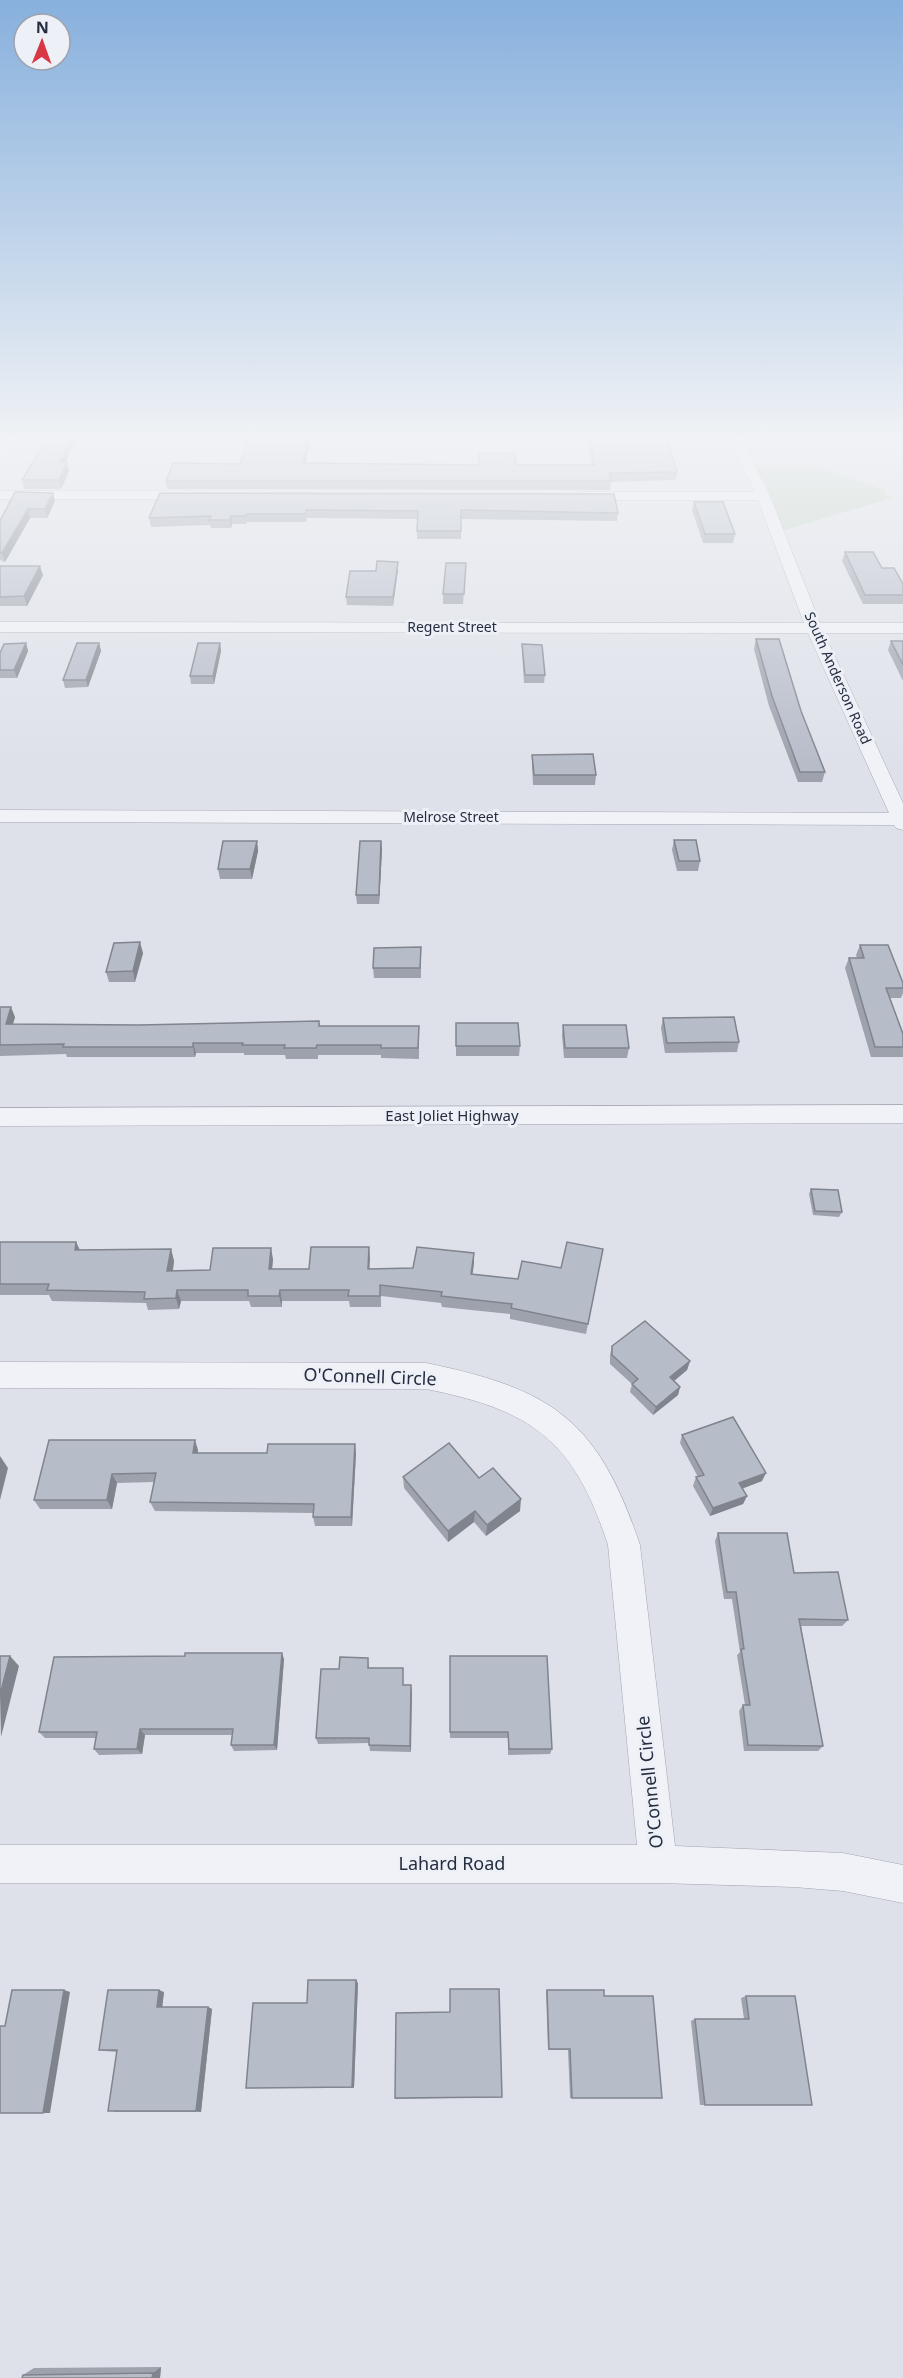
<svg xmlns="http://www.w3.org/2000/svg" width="903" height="2378" font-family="'Noto Sans',sans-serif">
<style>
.green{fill:#c2d3be}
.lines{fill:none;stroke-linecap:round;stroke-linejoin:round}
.minor-casing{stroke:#a3a7b3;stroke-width:1}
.minor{fill:#f1f2f7;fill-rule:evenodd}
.wall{fill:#9da2ad}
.shaded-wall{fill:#80848d}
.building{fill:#b7bcc9;stroke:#80848d;stroke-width:1.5}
.labels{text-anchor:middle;stroke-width:6;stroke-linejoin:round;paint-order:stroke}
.far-street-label{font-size:14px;fill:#262d40;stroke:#edf0f6}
.street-label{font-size:15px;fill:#262d40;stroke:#edf0f6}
.near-street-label{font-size:18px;fill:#262d40;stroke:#edf0f6}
</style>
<rect width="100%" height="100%" fill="#dee1e9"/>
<!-- green -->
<polygon class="green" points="753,467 816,467 885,490 886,495 892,498 781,531"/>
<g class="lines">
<!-- minor casing -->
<g class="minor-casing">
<g id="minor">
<polygon points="7,433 19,433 4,456 0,457 0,444"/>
<polygon points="727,433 739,433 770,496 820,623 903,623 903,633 824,633 903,803 903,830 896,828 894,825 0,822 0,810 889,813 808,633 0,632 0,622 804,623 758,500 579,500 572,496 579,492 755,492"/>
<polygon points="0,491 195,491 202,495 195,499 0,499"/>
<polygon points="903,1105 903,1123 0,1126 0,1108"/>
<path d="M 0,1362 L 426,1363 C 553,1389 598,1420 640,1545 L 675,1846 L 843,1853 L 903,1865 L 903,1903 L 843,1891 L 794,1887 L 658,1883 L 0,1883 L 0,1845 L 637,1845 L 608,1545 C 574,1440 532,1410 426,1389 L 0,1388 Z"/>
</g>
</g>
<!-- minor -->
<use href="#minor" class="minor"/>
</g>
<!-- wall -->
<g class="wall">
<polygon points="50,433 79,433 65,462 67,462 69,471 61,489 24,489 22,480"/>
<polygon points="249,433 312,433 305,463 479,465 478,453 516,465 592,465 586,433 665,433 677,472 676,480 611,482 610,490 167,489 166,481 240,464"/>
<polygon points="15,492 55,501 47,518 30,518 5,562 0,560 0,521"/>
<polygon points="160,493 618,513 617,521 461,519 461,539 417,539 417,519 307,518 306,522 247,522 247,524 232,524 231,528 211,528 210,525 151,527 149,518"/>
<polygon points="694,502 735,534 733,543 703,543 692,510"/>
<polygon points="845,552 882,568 903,584 903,604 863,604 842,561"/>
<polygon points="466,563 463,604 443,604 443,594"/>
<polygon points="0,566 43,575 27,606 0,606"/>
<polygon points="398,570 393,606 347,605 346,597"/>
<polygon points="756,639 801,711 825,772 822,782 798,782 769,706 754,649"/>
<polygon points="891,641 903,641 903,681 888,650"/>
<polygon points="26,643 28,651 17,678 0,678 0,653"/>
<polygon points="99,643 101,651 88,687 65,688 63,680"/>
<polygon points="220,643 221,651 214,684 191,684 190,676"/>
<polygon points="522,644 545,675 544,683 524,683 522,653"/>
<polygon points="532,755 596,775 595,785 533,785 532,765"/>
<polygon points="674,840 700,861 698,871 677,871 672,850"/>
<polygon points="257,841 258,851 252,879 220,879 218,869"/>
<polygon points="381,841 382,850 379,904 357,904 356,895"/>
<polygon points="860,945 903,983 903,993 901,998 890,998 903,1034 903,1057 871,1057 845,968 849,958 857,958 856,955"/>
<polygon points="421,947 421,978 374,978 373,968"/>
<polygon points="143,953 135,982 109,982 106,972"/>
<polygon points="0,1007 15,1017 13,1024 139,1025 319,1021 320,1026 419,1036 419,1059 381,1058 381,1055 318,1055 318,1059 286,1059 285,1055 244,1055 244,1053 196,1053 195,1057 67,1057 66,1054 0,1056"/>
<polygon points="663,1018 739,1042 737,1052 665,1053 661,1028"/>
<polygon points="456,1023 520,1046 519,1056 456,1056"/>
<polygon points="563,1025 629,1048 627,1058 564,1058 562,1035"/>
<polygon points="811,1189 842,1212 839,1217 813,1215 809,1194"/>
<polygon points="0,1242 76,1242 80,1250 171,1249 174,1261 173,1271 210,1270 273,1259 272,1269 309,1269 369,1247 369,1269 413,1268 474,1253 472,1274 518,1279 561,1268 603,1249 586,1334 510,1319 510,1314 442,1307 441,1303 381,1296 381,1307 350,1307 349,1301 282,1301 282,1307 251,1307 249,1301 181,1301 179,1309 148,1310 146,1303 52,1301 49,1295 0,1295"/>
<polygon points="612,1346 690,1361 687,1370 674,1381 680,1387 678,1395 653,1415 630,1392 632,1384 610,1364 610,1355"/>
<polygon points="682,1435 762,1481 742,1489 747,1496 743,1504 710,1516 693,1486 696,1477 698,1477 680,1443"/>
<polygon points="49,1440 198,1450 198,1453 356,1453 352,1526 315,1526 313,1517 313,1513 155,1511 150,1502 154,1482 117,1483 112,1509 40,1509 34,1500"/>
<polygon points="403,1477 479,1478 520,1511 486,1536 474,1522 448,1542 404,1488"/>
<polygon points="718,1533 794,1573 848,1620 842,1626 801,1626 823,1746 818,1751 744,1751 739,1711 743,1705 745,1705 737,1655 740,1652 732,1599 724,1599 715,1541"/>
<polygon points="450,1656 552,1749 550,1754 508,1755 508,1738 450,1738"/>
<polygon points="368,1658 369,1668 403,1668 403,1685 411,1685 411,1752 370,1751 369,1743 318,1744 316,1738 339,1669"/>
<polygon points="284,1659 277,1750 234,1751 231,1745 232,1735 145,1735 142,1754 99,1755 94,1749 96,1738 45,1738 39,1732"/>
<polygon points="358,1983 354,2088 246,2088 307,2003"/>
<polygon points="547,1990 604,1996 662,2098 570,2098 568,2050 548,2050 546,1992"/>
<polygon points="164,1992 162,2007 208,2007 212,2009 201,2112 114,2112 117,2052 105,2051 99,2050"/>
<polygon points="746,1996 812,2105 700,2105 691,2021 695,2019 744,2019 741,1998"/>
<polygon points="501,2097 396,2099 395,2098 502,2097"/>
<polygon points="161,2367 160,2378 23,2375 34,2368"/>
</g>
<!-- shaded-wall -->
<g class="shaded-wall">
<polygon points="73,433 79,433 62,470 60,462"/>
<polygon points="309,433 312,433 304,471 303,463"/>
<polygon points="67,462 69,471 61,489 59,480"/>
<polygon points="53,493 55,501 47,518 45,509"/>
<polygon points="28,509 30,518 5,562 2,553"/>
<polygon points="231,516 232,524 231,528 230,520"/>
<polygon points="398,562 398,570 393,606 393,597"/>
<polygon points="40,566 43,575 27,606 24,596"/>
<polygon points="26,643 28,651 17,678 14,670"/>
<polygon points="99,643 101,651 88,687 86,680"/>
<polygon points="220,643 221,651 214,684 213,676"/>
<polygon points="257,841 258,851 252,879 250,869"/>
<polygon points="381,841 382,850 379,904 379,895"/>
<polygon points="140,942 143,953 135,982 133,971"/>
<polygon points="11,1007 15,1017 10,1034 6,1024"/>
<polygon points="193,1043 196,1053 195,1057 193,1047"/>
<polygon points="76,1242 81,1253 75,1250"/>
<polygon points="369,1247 370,1258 369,1280 368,1269"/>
<polygon points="271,1248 273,1259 271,1280 269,1269"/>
<polygon points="171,1249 174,1261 171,1282 167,1271"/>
<polygon points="474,1253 474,1264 471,1285 471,1274"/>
<polygon points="177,1290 181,1301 179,1309 176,1298"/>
<polygon points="280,1290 282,1301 282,1307 279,1296"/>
<polygon points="690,1361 687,1370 668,1386 670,1377"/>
<polygon points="680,1387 678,1395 653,1415 656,1407"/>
<polygon points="195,1440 198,1450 196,1462 193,1453"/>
<polygon points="355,1444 356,1453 352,1526 351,1517"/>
<polygon points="0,1456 8,1468 0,1500"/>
<polygon points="766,1473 762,1481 735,1491 739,1483"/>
<polygon points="112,1474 117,1483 112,1509 107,1500"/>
<polygon points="747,1496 743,1504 710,1516 713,1508"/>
<polygon points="521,1499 520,1511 486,1536 487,1525"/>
<polygon points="475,1511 474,1522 448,1542 448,1531"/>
<polygon points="282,1653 284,1659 277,1750 274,1745"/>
<polygon points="10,1656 19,1666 1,1737 0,1695"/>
<polygon points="411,1685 412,1692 411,1752 410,1746"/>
<polygon points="140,1729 145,1735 142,1754 137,1749"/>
<polygon points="356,1980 358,1983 354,2088 352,2087"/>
<polygon points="64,1990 70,1992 50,2113 43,2113"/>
<polygon points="159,1990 164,1992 162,2009 157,2007"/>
<polygon points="208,2007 212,2009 201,2112 196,2111"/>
<polygon points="161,2367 160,2378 152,2378 153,2373"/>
</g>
<!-- building -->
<g class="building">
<polygon points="50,433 73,433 60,462 67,462 59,480 22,480"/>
<polygon points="249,433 309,433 303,463 479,465 478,453 515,453 516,465 595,465 588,433 665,433 677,472 609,473 611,481 166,481 173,463 240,464"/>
<polygon points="15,492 53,493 45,509 28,509 2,553 0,552 0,521"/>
<polygon points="160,493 614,494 618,513 461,510 461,531 417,531 418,511 306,510 305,514 246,514 246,516 231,516 230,520 209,520 211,516 149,518"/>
<polygon points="694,502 723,502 735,534 705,534"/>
<polygon points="845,552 873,552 882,568 894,568 903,584 903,595 865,595"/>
<polygon points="377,561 398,562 393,597 346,597 350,571 376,571"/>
<polygon points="446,563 466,563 464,594 443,594"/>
<polygon points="0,566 40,566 24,596 0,597"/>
<polygon points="756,639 779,639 801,711 825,772 800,772 772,696"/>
<polygon points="891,641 903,641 903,665"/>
<polygon points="26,643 14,670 0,670 0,653 4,644"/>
<polygon points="77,643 99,643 86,680 63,680"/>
<polygon points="198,643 220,643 213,676 190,676"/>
<polygon points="522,644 542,645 545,675 525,675"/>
<polygon points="593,754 596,775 534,775 532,755"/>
<polygon points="674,840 696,840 700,861 679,861"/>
<polygon points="223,841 257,841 250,869 218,869"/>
<polygon points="360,841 381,841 379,895 356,895"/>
<polygon points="140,942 133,971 106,972 114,943"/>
<polygon points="860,945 888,945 903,983 903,988 886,988 903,1034 903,1047 875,1047 849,958 864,958"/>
<polygon points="421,947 420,968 373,968 374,948"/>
<polygon points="0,1007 11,1007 6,1024 139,1025 319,1021 319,1026 419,1026 418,1048 381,1048 381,1045 317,1045 316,1048 284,1048 285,1045 242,1045 243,1043 193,1043 193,1047 63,1047 64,1044 0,1045"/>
<polygon points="734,1017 739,1042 667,1043 663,1018"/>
<polygon points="456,1023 518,1023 520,1046 456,1046"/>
<polygon points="563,1025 626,1025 629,1048 565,1048"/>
<polygon points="811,1189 838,1190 842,1212 815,1211"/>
<polygon points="0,1242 76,1242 75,1250 171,1249 167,1271 210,1270 213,1248 271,1248 269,1269 309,1269 311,1247 369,1247 368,1269 413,1268 417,1247 474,1253 471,1274 518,1279 522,1261 561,1268 567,1242 603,1249 588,1324 511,1308 512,1304 441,1296 442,1292 380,1285 380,1296 348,1296 349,1290 280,1290 279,1296 248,1296 248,1290 177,1290 176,1298 144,1299 145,1292 47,1290 49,1284 0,1284"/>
<polygon points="645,1321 690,1361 670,1377 680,1387 656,1407 632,1384 638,1379 612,1355 612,1346"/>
<polygon points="733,1417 766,1473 739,1483 747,1496 713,1508 696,1477 704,1475 682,1435"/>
<polygon points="49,1440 195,1440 193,1453 267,1453 268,1444 355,1444 351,1517 313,1517 314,1504 150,1502 156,1473 112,1474 107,1500 34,1500"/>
<polygon points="449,1443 479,1478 493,1468 521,1499 487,1525 475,1511 448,1531 403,1477"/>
<polygon points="718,1533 787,1533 794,1573 838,1572 848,1620 799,1619 823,1746 748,1745 743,1705 750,1705 741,1649 744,1649 736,1592 727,1592"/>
<polygon points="185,1653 282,1653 274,1745 231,1745 233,1729 140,1729 137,1749 94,1749 97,1732 39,1732 54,1657 185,1656"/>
<polygon points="0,1656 10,1656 0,1695"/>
<polygon points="450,1656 547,1656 552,1749 509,1749 508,1732 450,1732"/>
<polygon points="340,1657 368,1658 368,1668 403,1668 403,1685 411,1685 410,1746 369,1745 369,1738 316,1738 321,1669 339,1669"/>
<polygon points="308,1980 356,1980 352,2087 246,2088 253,2003 307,2003"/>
<polygon points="450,1989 499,1989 502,2097 395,2098 396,2013 450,2012"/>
<polygon points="12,1990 64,1990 43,2113 0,2113 0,2026 5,2026"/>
<polygon points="108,1990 159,1990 157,2007 208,2007 196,2111 108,2111 117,2050 99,2050"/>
<polygon points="547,1990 604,1990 604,1996 653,1996 662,2098 572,2098 570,2049 549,2049"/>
<polygon points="746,1996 795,1996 812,2105 705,2105 695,2019 749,2019"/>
<polygon points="153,2373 152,2378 22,2378 23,2375"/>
</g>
<!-- sky -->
<linearGradient id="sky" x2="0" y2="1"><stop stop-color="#87b0dd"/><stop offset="0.57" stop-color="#f0f2f5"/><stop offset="1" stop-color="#f0f2f5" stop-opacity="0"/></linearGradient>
<rect width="903" height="766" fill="url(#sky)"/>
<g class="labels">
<!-- far-street labels -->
<g class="far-street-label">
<text x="452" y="632">Regent Street</text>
<text transform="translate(838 678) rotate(66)" y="5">South Anderson Road</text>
<text x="451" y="822">Melrose Street</text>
</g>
<!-- street labels -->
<g class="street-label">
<text x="452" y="1121">East Joliet Highway</text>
</g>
<!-- near-street labels -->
<g class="near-street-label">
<text transform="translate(370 1377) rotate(2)" y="6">O'Connell Circle</text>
<text transform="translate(650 1782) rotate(-96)" y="6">O'Connell Circle</text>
<text x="452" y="1870">Lahard Road</text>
</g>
</g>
<!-- north arrow -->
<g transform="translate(42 42) rotate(1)"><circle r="28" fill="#edf0f6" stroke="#9da2ad" stroke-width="1.5"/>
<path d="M0-4.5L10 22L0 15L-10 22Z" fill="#d83843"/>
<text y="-9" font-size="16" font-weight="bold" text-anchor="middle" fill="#262d40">N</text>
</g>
</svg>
